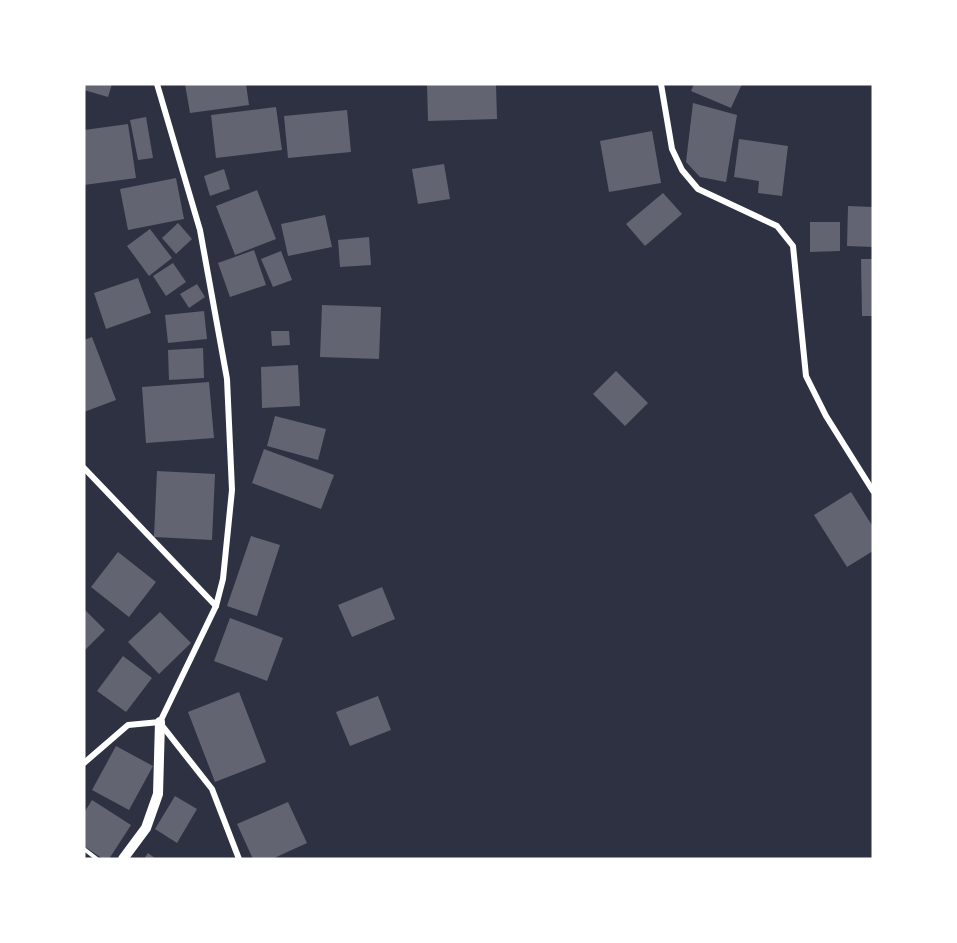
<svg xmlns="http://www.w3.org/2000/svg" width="957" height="943" font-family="'Noto Serif',serif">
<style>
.building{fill:#626471}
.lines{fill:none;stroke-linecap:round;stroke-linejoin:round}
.path{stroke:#fff;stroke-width:4}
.minor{stroke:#fff;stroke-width:6}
.tertiary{stroke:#fff;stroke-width:10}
</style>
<rect width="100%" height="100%" fill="#2d3142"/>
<!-- building -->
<g class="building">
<polygon points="84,84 112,84 108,97 84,90"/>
<polygon points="185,84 246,84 249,105 190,113"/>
<polygon points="427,84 496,84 497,119 428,121"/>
<polygon points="694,84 742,84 731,108 691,91"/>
<polygon points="693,103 737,115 726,182 700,177 686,162"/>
<polygon points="276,107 282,150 216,158 211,115"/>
<polygon points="347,110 351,152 288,158 284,116"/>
<polygon points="146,117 153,158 138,160 130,120"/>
<polygon points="128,124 136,178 84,185 84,130"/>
<polygon points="652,131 661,183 609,192 600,141"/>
<polygon points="739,139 788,146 782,196 758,193 759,181 734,177"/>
<polygon points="444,164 450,199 418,204 412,169"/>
<polygon points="224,169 230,189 210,196 204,176"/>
<polygon points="176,178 184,219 128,230 120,189"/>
<polygon points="257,190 276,239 235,255 216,206"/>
<polygon points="663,193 682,214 645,246 626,224"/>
<polygon points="848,206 873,207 873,247 847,246"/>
<polygon points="325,215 332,247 288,256 281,224"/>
<polygon points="810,222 840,222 840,251 810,252"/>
<polygon points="178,223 192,239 176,254 162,238"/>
<polygon points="150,229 172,258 149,276 127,246"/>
<polygon points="369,237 371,265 340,267 338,240"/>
<polygon points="254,250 266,285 230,297 218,263"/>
<polygon points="281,251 292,280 273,287 261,259"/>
<polygon points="861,259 873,259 873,316 862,316"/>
<polygon points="173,263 186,282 166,296 153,276"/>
<polygon points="138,278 151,313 106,329 94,293"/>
<polygon points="197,284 205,297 189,308 180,294"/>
<polygon points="322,305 381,307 379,359 320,357"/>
<polygon points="204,311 207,339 168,343 165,315"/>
<polygon points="271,331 289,331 290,345 272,346"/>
<polygon points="92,337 116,400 84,412 84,340"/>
<polygon points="203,348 204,378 169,380 168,350"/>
<polygon points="298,365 300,406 262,408 261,367"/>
<polygon points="616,371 648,403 625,426 593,394"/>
<polygon points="209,382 214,438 146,443 142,387"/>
<polygon points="275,416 326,429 318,460 267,446"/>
<polygon points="264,449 334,475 321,509 252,483"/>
<polygon points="157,471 215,474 212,540 154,537"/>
<polygon points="851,492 873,527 873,551 847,567 814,515"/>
<polygon points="251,536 280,545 257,616 227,606"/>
<polygon points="118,552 156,582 129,617 91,587"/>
<polygon points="382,587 395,619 352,637 338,605"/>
<polygon points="84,609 105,630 84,651"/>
<polygon points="160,612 191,643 159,674 128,642"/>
<polygon points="230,618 283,638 267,681 214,661"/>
<polygon points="123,656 152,678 126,712 97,691"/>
<polygon points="239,692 266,762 215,782 188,712"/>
<polygon points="378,696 391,730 350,746 336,712"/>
<polygon points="116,746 153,766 129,810 92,790"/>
<polygon points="175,796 197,809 177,843 155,829"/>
<polygon points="92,800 131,825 109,859 103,859 84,846 84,813"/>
<polygon points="288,802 307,843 272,859 253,859 237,824"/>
<polygon points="148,853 156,859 144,859"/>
</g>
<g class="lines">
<!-- path -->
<polyline class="path" points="84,849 97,859"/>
<!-- minor -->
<g class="minor">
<polyline points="157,84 200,230 227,379 232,490 223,579 216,606 160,722"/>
<polyline points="661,84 672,149 682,170 698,189 777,226 793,246 806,376 826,416 873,491"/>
<polyline points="84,468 216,606"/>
<polyline points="160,723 212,789 239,859"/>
<polyline points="84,763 128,725 160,722"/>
</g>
<!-- tertiary -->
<polyline class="tertiary" points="123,859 146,828 158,794 160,722"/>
</g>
<!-- border -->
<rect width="957" height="943" fill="none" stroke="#ffffff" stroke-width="171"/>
</svg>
